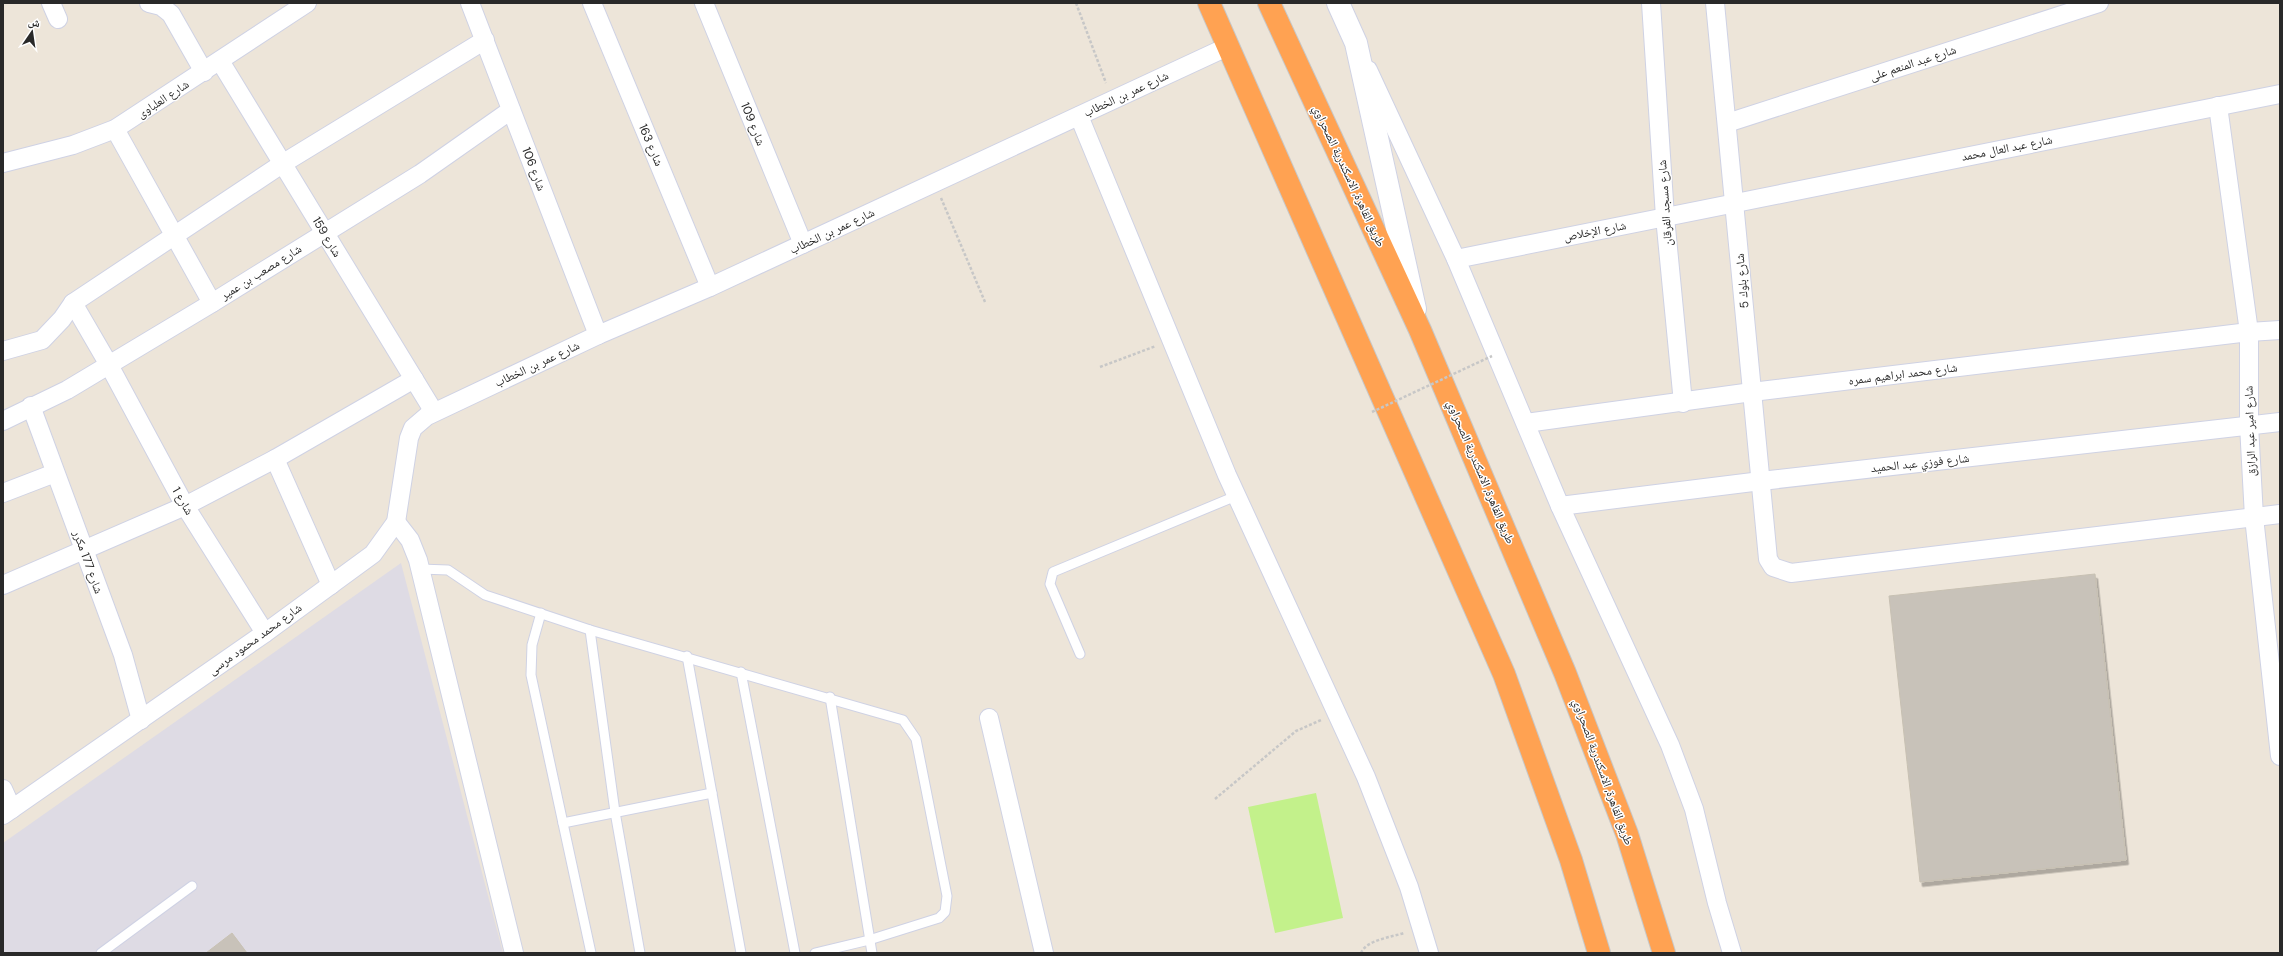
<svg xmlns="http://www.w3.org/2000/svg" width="2283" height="956" font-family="'DM Sans','Noto Naskh Arabic',sans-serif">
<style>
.industrial{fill:#dedbe4}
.pitch{fill:#c3f18b}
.building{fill:#c8c2b9;stroke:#c8c1b3;filter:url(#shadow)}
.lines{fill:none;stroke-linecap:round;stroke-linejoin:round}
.lane-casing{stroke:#cfd2e4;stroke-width:11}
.street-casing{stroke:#cfd2e4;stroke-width:20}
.secondary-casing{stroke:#cfd2e4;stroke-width:24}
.highway-casing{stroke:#c7c7c7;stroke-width:24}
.path{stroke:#c7c7c7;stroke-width:2.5;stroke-dasharray:3 2;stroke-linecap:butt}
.lane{stroke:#fff;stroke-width:9}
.street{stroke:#fff;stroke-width:18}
.secondary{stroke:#fff;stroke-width:22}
.highway{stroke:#ffa252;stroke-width:22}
.path-bridge{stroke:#c7c7c7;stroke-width:2.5;stroke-dasharray:3 2;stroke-linecap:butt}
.labels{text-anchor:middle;stroke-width:3;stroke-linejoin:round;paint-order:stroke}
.street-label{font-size:12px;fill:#292929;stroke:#fff}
</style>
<defs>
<filter id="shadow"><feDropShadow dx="2.5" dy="4.5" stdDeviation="0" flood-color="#0004"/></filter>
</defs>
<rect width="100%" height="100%" fill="#ede5d9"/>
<!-- industrial -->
<polygon class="industrial" points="401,563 503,953 3,953 3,843"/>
<!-- pitch -->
<polygon class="pitch" points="1316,793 1343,918 1275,933 1248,807"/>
<!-- building -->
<g class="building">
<polygon points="2095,574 2126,860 1920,882 1889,596"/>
<polygon points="232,933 247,953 206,953"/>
</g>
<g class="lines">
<!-- lane casing -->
<g class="lane-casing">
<g id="lane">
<polyline points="420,569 448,570 485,595 590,630 903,720 916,739 947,896 945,912 939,918 869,940 815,953"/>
<polyline points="541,613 532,645 531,675 591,953"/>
<polyline points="590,630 615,812 640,953"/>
<polyline points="1080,654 1050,584 1053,572 1236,496"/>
<polyline points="687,656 741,953"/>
<polyline points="741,672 795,953"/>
<polyline points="830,697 872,953"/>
<polyline points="563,823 712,793"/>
<polyline points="101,953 192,886"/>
</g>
</g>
<!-- street casing -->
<g class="street-casing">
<g id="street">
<polyline points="51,3 58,19"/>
<polyline points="149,3 161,6 171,14 204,72"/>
<polyline points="470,3 598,335"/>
<polyline points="592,3 710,287"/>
<polyline points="704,3 803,244"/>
<polyline points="1651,3 1665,217 1683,403"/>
<polyline points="1715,3 1768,559 1773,567 1791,573 2280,514"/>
<polyline points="220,61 434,412"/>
<polyline points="1368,70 1456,259 1560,506 1670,745 1694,809 1717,903 1732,953"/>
<polyline points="2218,106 2249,332 2249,425 2254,517 2280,756"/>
<polyline points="1079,116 1227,475 1366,777 1409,887 1429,953"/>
<polyline points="1727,123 2099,3"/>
<polyline points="115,129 212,303"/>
<polyline points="3,163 73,145 115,129 307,3"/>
<polyline points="1456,259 2280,94"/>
<polyline points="73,303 109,365 185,506 265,633"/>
<polyline points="3,351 42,340 62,319 73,303 282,164 485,40"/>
<polyline points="31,406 123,655 141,720"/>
<polyline points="3,421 67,390 212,303 420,174 511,110"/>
<polyline points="1526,423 1752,392 2249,332 2280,330"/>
<polyline points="275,459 331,585"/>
<polyline points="3,493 55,473"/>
<polyline points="1560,506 1761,481 2280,422"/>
<polyline points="396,522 410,540 418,560 514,953"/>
<polyline points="3,585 185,506 275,459 414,379"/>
<polyline points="989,718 1044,953"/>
<polyline points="3,789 12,809"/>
<polyline points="3,815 265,633 373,554 396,522 409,438 413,428 427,416 598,335 710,287 1229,46"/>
</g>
</g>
<!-- secondary casing -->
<g class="secondary-casing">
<polyline id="secondary" points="1338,3 1356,43 1415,309"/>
</g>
<!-- highway casing -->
<g class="highway-casing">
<g id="highway">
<polyline points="1209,3 1504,674 1571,860 1599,953"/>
<polyline points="1269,3 1420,330 1565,673 1627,834 1664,953"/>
</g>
</g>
<!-- path -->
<g class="path">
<polyline points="1076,3 1106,83"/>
<polyline points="941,198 985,302"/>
<polyline points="1100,367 1156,346"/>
<polyline points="1215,799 1296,731 1321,720"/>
<path d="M 1361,953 C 1366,940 1392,937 1404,933"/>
</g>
<!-- lane -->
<use href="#lane" class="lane"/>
<!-- street -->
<use href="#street" class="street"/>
<!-- secondary -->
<use href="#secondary" class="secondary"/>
<!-- highway -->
<use href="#highway" class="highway"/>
<!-- path-bridge -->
<polyline class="path-bridge" points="1372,412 1492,356"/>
</g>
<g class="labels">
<!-- street labels -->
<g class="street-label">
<text transform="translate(1913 63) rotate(-18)" y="4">شارع عبد المنعم على</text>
<text transform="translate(1126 94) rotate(-25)" y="4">شارع عمر بن الخطاب</text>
<text transform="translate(163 99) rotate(-33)" y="4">شارع العلباوى</text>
<text transform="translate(753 124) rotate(68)" y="4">شارع 109</text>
<text transform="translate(651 145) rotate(67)" y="4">شارع 163</text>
<text transform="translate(2007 148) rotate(-11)" y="4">شارع عبد العال محمد</text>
<text transform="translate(534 169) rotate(69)" y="4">شارع 106</text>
<text transform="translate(1349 176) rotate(65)" y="4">طريق القاهرة, الاسكندرية الصحراوي</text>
<text transform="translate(1665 203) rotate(-94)" y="4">شارع مسجد الفرقان</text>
<text transform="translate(832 231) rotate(-25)" y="4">شارع عمر بن الخطاب</text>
<text transform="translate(1595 231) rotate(-11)" y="4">شارع الإخلاص</text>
<text transform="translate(327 237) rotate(59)" y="4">شارع 159</text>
<text transform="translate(261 272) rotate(-32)" y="4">شارع مصعب بن عمير</text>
<text transform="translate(1742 281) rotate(-95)" y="4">شارع بلوك 5</text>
<text transform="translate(537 364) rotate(-25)" y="4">شارع عمر بن الخطاب</text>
<text transform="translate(1903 374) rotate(-7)" y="4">شارع محمد ابراهيم سمره</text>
<text transform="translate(2250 431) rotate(-92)" y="4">شارع امير عبد الرازق</text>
<text transform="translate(1920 463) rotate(-6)" y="4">شارع فوزي عبد الحميد</text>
<text transform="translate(1481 472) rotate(67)" y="4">طريق القاهرة, الاسكندرية الصحراوي</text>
<text transform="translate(183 501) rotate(60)" y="4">شارع 1</text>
<text transform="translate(88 562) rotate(70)" y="4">شارع 177 مكرر</text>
<text transform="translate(255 639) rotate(-36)" y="4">شارع محمد محمود مرسى</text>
<text transform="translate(1603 772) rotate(70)" y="4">طريق القاهرة, الاسكندرية الصحراوي</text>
</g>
</g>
<!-- border -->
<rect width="2283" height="956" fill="none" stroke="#292929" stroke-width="8"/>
<!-- north arrow -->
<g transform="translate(32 32) rotate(13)" stroke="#ffffff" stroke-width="3" paint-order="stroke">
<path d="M0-3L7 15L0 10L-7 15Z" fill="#292929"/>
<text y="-6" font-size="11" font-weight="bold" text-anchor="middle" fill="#292929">ش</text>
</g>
</svg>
